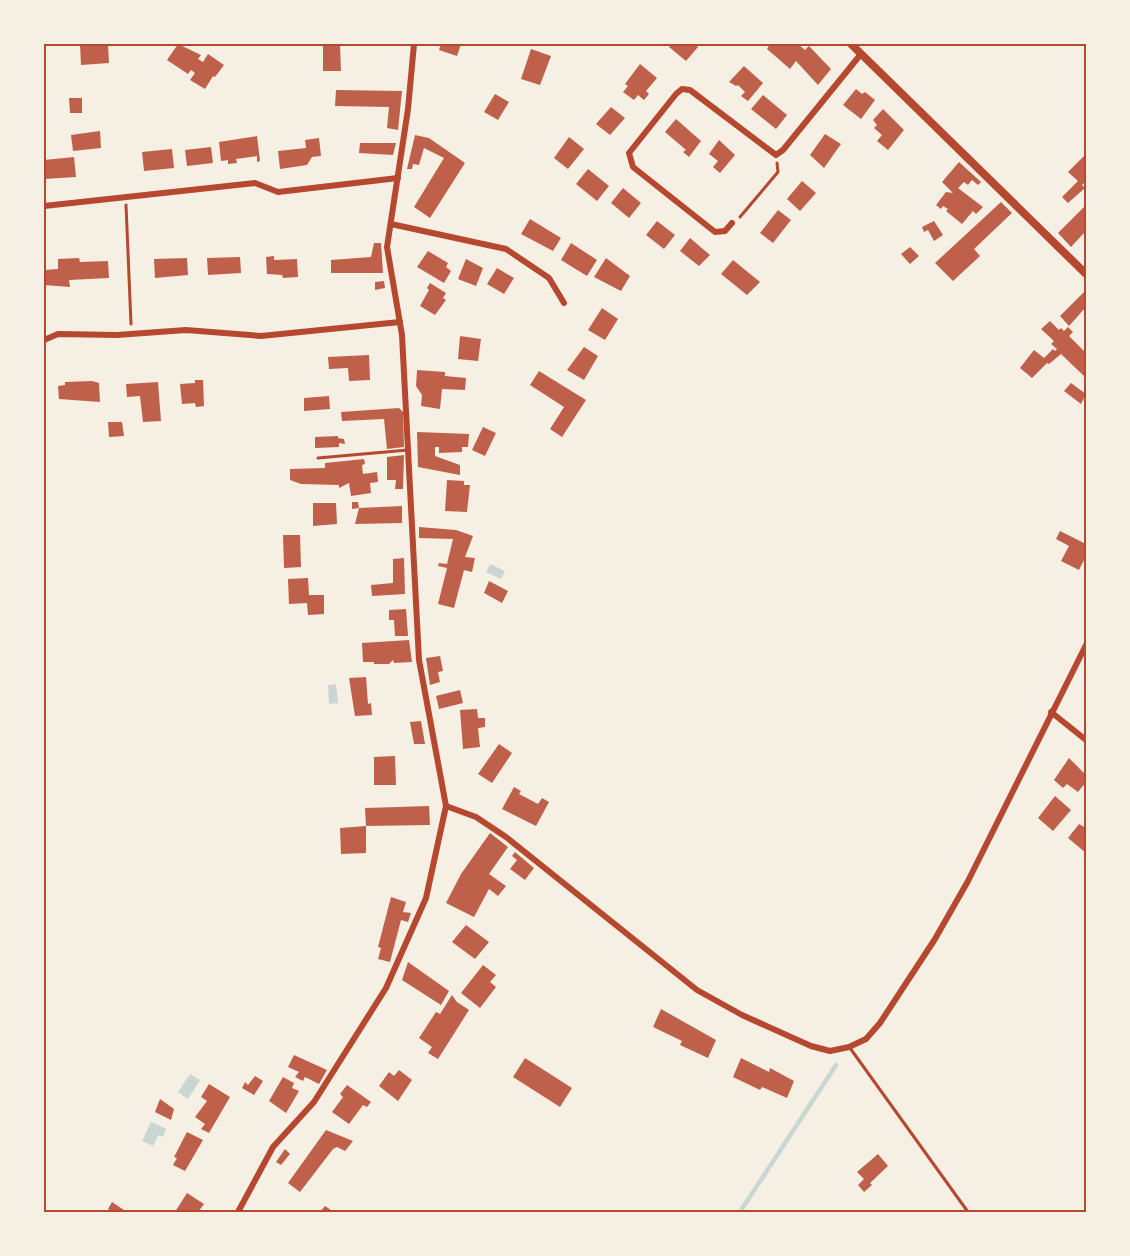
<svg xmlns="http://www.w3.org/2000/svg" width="1130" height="1256" font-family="Spectral,serif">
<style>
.water{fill:#c9d6d2}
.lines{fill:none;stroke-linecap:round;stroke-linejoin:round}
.stream{stroke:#c9d6d2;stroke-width:4.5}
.building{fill:#bf614a}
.path{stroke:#b5482f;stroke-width:3}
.service{stroke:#b5482f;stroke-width:3}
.minor{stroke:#b5482f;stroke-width:6}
.tertiary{stroke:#b5482f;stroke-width:8}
.neatline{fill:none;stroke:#b5482f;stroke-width:2}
</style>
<rect width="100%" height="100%" fill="#f6efe4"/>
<!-- water -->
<g class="water">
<polygon points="490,564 505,571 501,579 486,572"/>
<polygon points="336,684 338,703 329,704 328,685"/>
<polygon points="190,1074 200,1080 188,1099 178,1092"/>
<polygon points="151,1122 166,1129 163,1137 158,1135 153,1146 142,1141"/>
</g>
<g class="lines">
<!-- stream -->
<polyline class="stream" points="740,1212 836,1065"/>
</g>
<!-- building -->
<g class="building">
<polygon points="80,44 108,44 109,63 81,65"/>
<polygon points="178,44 201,55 198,59 203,62 208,54 224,65 215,77 213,76 205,89 190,80 195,73 191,70 188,74 167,60"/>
<polygon points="441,44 461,44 457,56 439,50"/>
<polygon points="672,44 695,44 698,47 686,61 669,47"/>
<polygon points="770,44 798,44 805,50 809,46 831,69 818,85 796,61 790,69 767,49"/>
<polygon points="323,45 340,45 341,71 323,71"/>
<polygon points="531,49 551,56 540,85 521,79"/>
<polygon points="640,64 657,78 646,91 649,94 644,100 638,95 634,100 623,92 628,86 625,84"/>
<polygon points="744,66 763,83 748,101 741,96 745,92 738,85 736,86 729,82"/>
<polygon points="856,89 862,94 865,92 875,100 861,119 843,105"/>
<polygon points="336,90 402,91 398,130 387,128 389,107 335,106"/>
<polygon points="495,94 509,102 498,120 484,112"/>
<polygon points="763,95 787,115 776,129 751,109"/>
<polygon points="69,98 82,98 82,113 70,113"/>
<polygon points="611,107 625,118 610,135 596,124"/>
<polygon points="883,109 904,130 888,150 877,141 882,135 874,128 877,125 873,120"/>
<polygon points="676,119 701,141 689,157 683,152 686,150 665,132"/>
<polygon points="100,131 101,148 73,151 71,135"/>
<polygon points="825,134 841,144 824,168 810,155"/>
<polygon points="415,135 429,138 465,163 430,218 414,207 444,158 424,148 419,165 413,164 412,169 407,169"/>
<polygon points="257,136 260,161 257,162 257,156 236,159 237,163 228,164 228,160 221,161 219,142"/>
<polygon points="569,137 584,149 568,169 554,158"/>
<polygon points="319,138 321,156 312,157 307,165 280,169 278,151 306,148 305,140"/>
<polygon points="719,140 735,155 720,173 713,167 718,161 709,154"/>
<polygon points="360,143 396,143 393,155 359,153"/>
<polygon points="211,147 213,163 187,166 185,150"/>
<polygon points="172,149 174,168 144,171 142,152"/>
<polygon points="1086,154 1086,181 1082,185 1085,188 1068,203 1062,197 1078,181 1068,172"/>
<polygon points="74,157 76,177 44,179 44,160"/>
<polygon points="959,162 981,182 978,185 972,180 968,185 964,182 958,188 983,207 976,214 973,211 962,224 946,211 948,209 943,206 941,209 936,205 946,192 953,193 942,182"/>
<polygon points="588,169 609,186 597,201 576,184"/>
<polygon points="802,181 816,193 800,211 787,199"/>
<polygon points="623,188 641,203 629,218 611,203"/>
<polygon points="1001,202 1012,213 974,249 980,256 953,281 935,263"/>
<polygon points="1086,205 1086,236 1084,233 1071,247 1058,233"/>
<polygon points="778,210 791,220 773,243 760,233"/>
<polygon points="530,219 561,238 553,251 521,234"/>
<polygon points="657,221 675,235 664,249 646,235"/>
<polygon points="934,221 943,235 934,241 928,230 924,232 922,227"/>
<polygon points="690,238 710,255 699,266 680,251"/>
<polygon points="374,243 381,243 383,273 331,273 331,260 371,257"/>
<polygon points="571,243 597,260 587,276 561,260"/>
<polygon points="910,247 919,256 910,264 901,254"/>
<polygon points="428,251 448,263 446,267 451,271 444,283 417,267"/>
<polygon points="274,256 274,260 297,259 298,277 283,278 282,275 267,274 266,257"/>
<polygon points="240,257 241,273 208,275 207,258"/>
<polygon points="79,258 80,262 108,261 109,278 69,280 70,287 44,285 44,270 58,269 58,259"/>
<polygon points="187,258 188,275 155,278 154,259"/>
<polygon points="606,258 630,276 621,291 594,277"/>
<polygon points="466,259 483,268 476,286 458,279"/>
<polygon points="733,260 760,282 747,295 721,274"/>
<polygon points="497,268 514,278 504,294 487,284"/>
<polygon points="384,281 385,288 375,290 375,282"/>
<polygon points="430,283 446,293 443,298 446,300 435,315 420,306 429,290 427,288"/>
<polygon points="1086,290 1086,307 1069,326 1060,316"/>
<polygon points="602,308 618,319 605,340 588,330"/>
<polygon points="1050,321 1059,330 1061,328 1064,331 1068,327 1073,332 1069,336 1086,353 1085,377 1061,354 1049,364 1047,363 1032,378 1020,368 1034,350 1044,358 1053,349 1055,351 1057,349 1051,344 1054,341 1041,329"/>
<polygon points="460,336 481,339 478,361 458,359"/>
<polygon points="584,347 598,356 584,380 567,370"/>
<polygon points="369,355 370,380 349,381 348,368 329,369 328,357"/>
<polygon points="417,370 445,372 445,376 466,378 465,390 442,389 440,409 421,406 422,395 416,386"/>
<polygon points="539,371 586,400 562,437 550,429 564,407 530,385"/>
<polygon points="195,380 203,380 204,406 196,407 195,403 182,404 180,384 195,383"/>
<polygon points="92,381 99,383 100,402 59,399 58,386 65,385 65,382"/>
<polygon points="158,382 161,421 143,422 140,396 127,397 126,384"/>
<polygon points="1071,383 1086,394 1081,404 1064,391"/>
<polygon points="329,396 330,409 304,411 304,398"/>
<polygon points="399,408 403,412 404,447 387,449 384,419 342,421 341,412"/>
<polygon points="108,422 122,422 124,436 109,437"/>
<polygon points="483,427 496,433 485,456 472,450"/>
<polygon points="417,432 469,434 468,447 462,447 462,452 439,453 439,447 435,447 435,456 460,465 460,475 418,467"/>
<polygon points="338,436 338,438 344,439 345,444 339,443 339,447 315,448 315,437"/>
<polygon points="404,455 403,489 395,489 396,480 387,480 387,457"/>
<polygon points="364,459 365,464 362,465 363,474 377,472 378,482 370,483 371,493 351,496 349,483 339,488 339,485 301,484 290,480 290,469 325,468 325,463"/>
<polygon points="447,480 464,481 464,485 470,485 467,512 445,511"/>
<polygon points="352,502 358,502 359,508 352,509"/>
<polygon points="313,503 336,503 337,524 313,526"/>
<polygon points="402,506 402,523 355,524 359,508"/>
<polygon points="419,527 456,530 473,536 465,557 475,558 472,572 464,570 454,608 438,604 447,568 438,566 439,563 447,564 453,539 419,538"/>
<polygon points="1060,531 1086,544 1086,556 1079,570 1061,561 1069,546 1056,539"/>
<polygon points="283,535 300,535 301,567 284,568"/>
<polygon points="404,558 405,594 372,596 371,585 393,583 393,559"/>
<polygon points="308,578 309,595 324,595 324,614 308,615 307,603 289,604 288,579"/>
<polygon points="489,581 508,591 502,603 484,593"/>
<polygon points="406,609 408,636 395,636 394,620 389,620 389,610"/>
<polygon points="409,640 412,662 394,663 393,660 389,664 374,664 374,662 363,662 362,643"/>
<polygon points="440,656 443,671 438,672 440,682 430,685 426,658"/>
<polygon points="366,677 368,704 371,703 372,715 355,716 349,678"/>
<polygon points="460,690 463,703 439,709 436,696"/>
<polygon points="477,709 478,718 485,718 485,727 478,728 480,747 463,749 460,710"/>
<polygon points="421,721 425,744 414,744 410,722"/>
<polygon points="499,744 512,753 492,783 478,774"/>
<polygon points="395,756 396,785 374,785 374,757"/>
<polygon points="1069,758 1086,775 1086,782 1078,792 1067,784 1063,788 1054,780"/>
<polygon points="514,787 521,791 519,794 538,804 542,798 549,802 536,826 502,809"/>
<polygon points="1055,796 1071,810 1053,831 1038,818"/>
<polygon points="429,806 430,825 366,826 365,808"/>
<polygon points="1079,824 1086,828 1086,853 1068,838"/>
<polygon points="366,826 366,853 341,854 340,828"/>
<polygon points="490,833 508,847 489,874 506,886 498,896 489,889 474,917 446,903 461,874"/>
<polygon points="515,852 534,868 525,880 510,869 517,860 512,856"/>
<polygon points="391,897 406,902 403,912 411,913 408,922 401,920 390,962 378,959 381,948 378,947"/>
<polygon points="466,925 489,942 475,959 452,942"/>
<polygon points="408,962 449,991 441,1005 402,980"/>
<polygon points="483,965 496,975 490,982 496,987 480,1008 461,993"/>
<polygon points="452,995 457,1002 469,1010 438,1059 428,1053 432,1047 419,1038 436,1012 440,1014"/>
<polygon points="661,1009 716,1040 708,1058 680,1045 682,1041 653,1027"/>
<polygon points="294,1055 327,1070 319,1084 305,1077 303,1081 295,1077 299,1072 288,1067"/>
<polygon points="525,1058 572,1088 560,1107 513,1077"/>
<polygon points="741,1058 769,1072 770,1068 794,1081 787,1098 762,1087 760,1090 733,1077"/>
<polygon points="399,1070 412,1080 398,1101 379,1086 389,1072 394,1076"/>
<polygon points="255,1076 263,1081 254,1095 242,1088 245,1082 248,1085"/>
<polygon points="283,1077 294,1083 292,1088 299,1091 286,1113 269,1101"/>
<polygon points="209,1084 230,1097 209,1133 201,1129 205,1124 195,1117 207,1101 201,1097"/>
<polygon points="347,1085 371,1102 367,1107 363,1105 349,1124 332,1112 343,1097 340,1094"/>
<polygon points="160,1099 174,1109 171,1120 155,1112"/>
<polygon points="326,1130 353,1141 345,1151 337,1147 333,1149 300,1192 288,1183"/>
<polygon points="187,1132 203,1140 185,1171 173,1165 177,1158 174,1157"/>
<polygon points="285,1149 290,1154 281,1165 276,1162"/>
<polygon points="878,1154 888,1166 870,1183 872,1185 864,1192 858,1185 864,1179 857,1172"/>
<polygon points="187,1193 204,1204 198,1212 175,1212"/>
<polygon points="112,1202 127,1212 112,1212 108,1209"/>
<polygon points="325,1206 334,1212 320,1212"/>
</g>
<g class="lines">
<!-- path -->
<g class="path">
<polyline points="126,205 131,324"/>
<polyline points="740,217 778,172 777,163"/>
</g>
<!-- service -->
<g class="service">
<polyline points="318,458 408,450"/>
<polyline points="850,1048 968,1212"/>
</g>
<!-- minor -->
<g class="minor">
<polyline points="44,206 255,183 278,192 398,178"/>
<polyline points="732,223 725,231 715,232 633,167 629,153 676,94 682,89 690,90 776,155 783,150 861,54"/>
<polyline points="391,224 506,249 549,278 564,303"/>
<polyline points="44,340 58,334 117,335 186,330 261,336 400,322"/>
<polyline points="1051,712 1086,740"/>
<polyline points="446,806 476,817 506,837 697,990 742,1015 811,1046 830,1051 849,1047 866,1039 880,1023 935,939 968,881 1086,645"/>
<polyline points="238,1212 273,1147 314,1102 386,988 426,898 446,806 419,660 402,335 387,247 408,109 414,44"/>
</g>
<!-- tertiary -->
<polyline class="tertiary" points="851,44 1086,274"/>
</g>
<!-- border -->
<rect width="1130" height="1256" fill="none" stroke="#f6efe4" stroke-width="90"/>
<rect x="45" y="45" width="1040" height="1166" class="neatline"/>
</svg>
